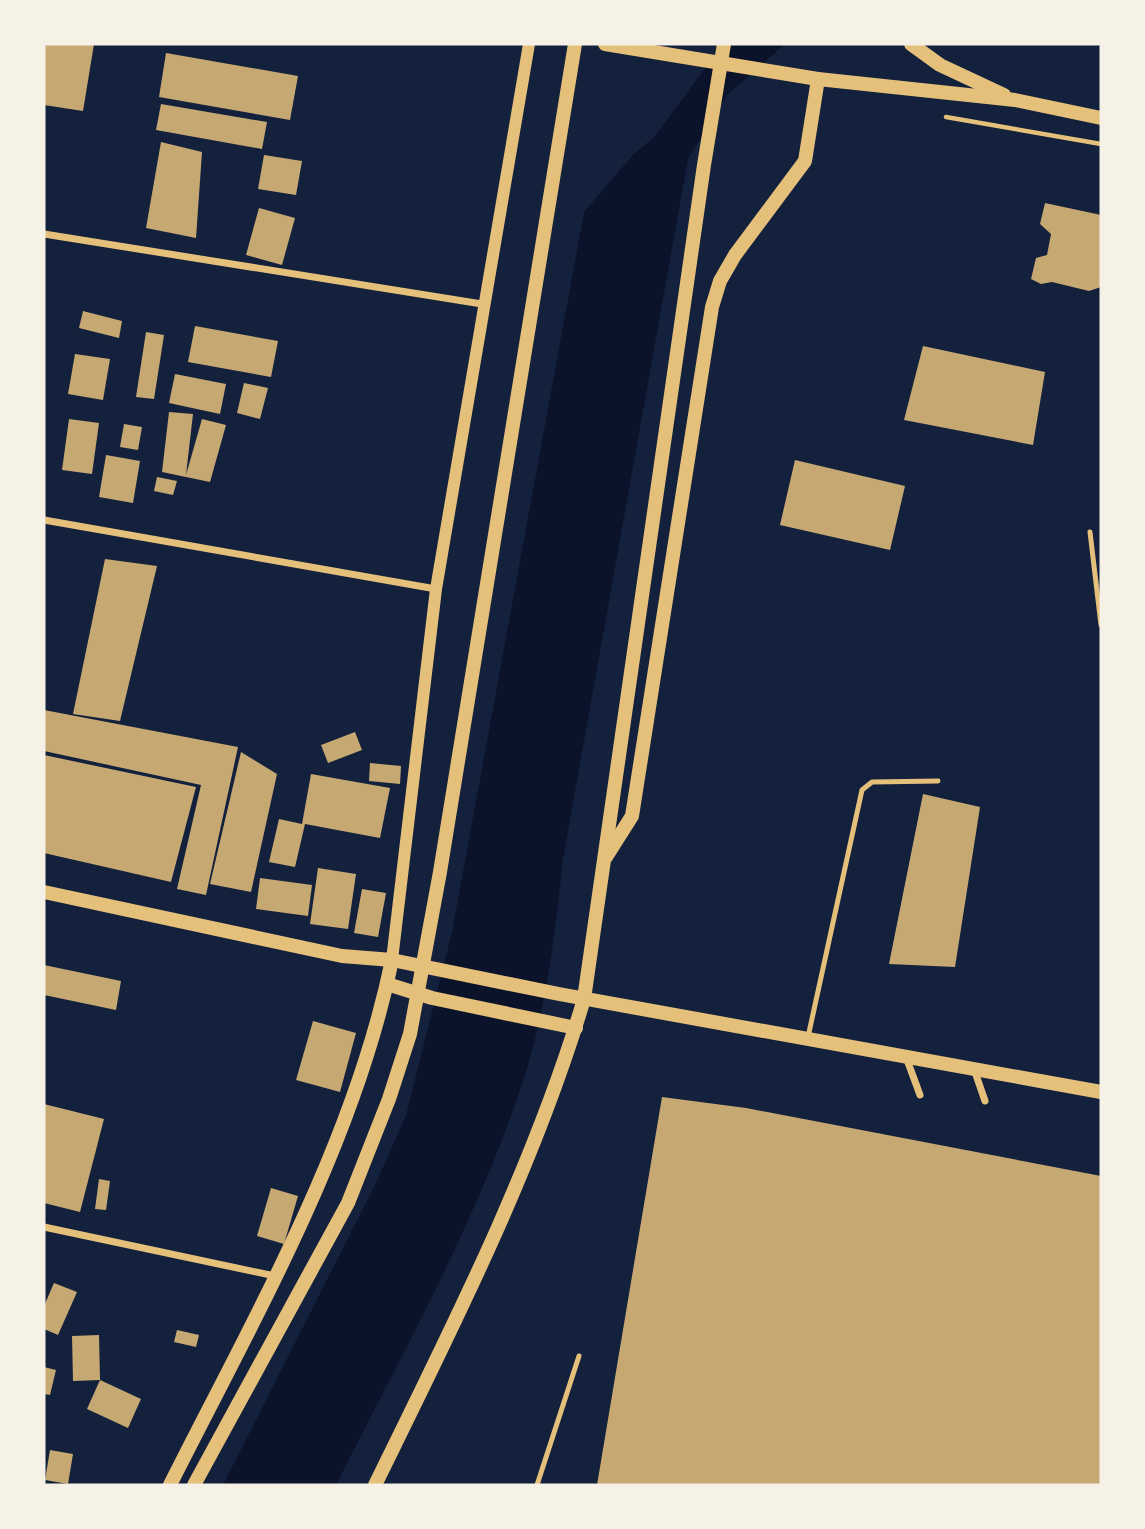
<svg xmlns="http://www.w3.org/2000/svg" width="1145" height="1529" font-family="'Crimson Pro',serif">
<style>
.water{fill:#0b132b}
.building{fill:#c6a872}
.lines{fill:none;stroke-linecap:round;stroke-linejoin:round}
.path{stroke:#e5c07b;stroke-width:4.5}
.service{stroke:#e5c07b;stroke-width:5}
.minor{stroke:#e5c07b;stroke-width:7}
.tertiary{stroke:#e5c07b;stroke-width:12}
.secondary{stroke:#e5c07b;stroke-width:14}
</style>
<rect width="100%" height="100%" fill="#14213d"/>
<!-- water -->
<path class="water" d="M 723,44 L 785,44 L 726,96 L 688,159 L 563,859 C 555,935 546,1012 522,1084 C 476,1223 402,1354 336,1485 L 223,1485 L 376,1183 L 406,1115 L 452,932 L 584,212 L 632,156 L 655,136 Z"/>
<!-- building -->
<g class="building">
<polygon points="44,44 94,44 83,111 44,105"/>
<polygon points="166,53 298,76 290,120 159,97"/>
<polygon points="161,104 267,122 262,149 156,130"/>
<polygon points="161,142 202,152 196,238 146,228"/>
<polygon points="264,155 302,161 296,195 258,189"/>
<polygon points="1045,203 1101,215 1101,287 1089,291 1052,282 1041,284 1031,279 1036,258 1047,255 1051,234 1040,224"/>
<polygon points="259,208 295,218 282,265 246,255"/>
<polygon points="83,311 122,321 119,338 79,328"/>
<polygon points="195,326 278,341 271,377 188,362"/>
<polygon points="146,332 164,335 154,399 136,397"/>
<polygon points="923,346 1045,372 1033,445 904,420"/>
<polygon points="75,354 110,359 103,400 68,394"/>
<polygon points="175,374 226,384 220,414 169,403"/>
<polygon points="244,383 268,388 260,419 237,413"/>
<polygon points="169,412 193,414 186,475 202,419 226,425 210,482 162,472"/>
<polygon points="69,419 99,423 92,474 62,470"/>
<polygon points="124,424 142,427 138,450 120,447"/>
<polygon points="106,455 140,461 133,503 99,497"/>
<polygon points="795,460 905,486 890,550 780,525"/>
<polygon points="157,477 177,481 173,495 154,491"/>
<polygon points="105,559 157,566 120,721 73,714"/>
<polygon points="44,710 238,747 206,895 177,889 201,785 44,751"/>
<polygon points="355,732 362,750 328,763 321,745"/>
<polygon points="241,752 277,774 251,892 210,884"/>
<polygon points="44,755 196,787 171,882 44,853"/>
<polygon points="370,763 401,766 400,784 369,781"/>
<polygon points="311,774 390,788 380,838 305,824 295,867 269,862 279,819 302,824"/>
<polygon points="923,794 980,807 955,967 889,964"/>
<polygon points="318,868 356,874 348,929 310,924"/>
<polygon points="260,878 312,885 308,916 256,909"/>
<polygon points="362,889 386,893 378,937 354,933"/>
<polygon points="44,965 121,981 116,1010 44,995"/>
<polygon points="313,1021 356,1033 340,1092 296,1080"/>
<polygon points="662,1097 746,1108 1101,1176 1101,1485 597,1485"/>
<polygon points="44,1104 104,1119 80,1212 44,1203"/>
<polygon points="99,1179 110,1181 106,1210 95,1209"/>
<polygon points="271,1188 298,1196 284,1244 257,1236"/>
<polygon points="54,1283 77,1292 58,1335 44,1329 44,1306"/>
<polygon points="177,1330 199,1335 196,1347 174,1342"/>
<polygon points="99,1335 100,1380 73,1381 72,1336"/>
<polygon points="44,1367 56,1370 50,1395 44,1394"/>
<polygon points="100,1380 141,1399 128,1428 87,1409"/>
<polygon points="50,1450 73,1454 68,1484 45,1480"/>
</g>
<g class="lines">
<!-- path -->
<polyline class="path" points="946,117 1101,144"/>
<!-- service -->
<g class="service">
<polyline points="1090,532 1101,625"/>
<polyline points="808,1037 862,790 872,782 938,781"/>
<polyline points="537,1485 579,1356"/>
</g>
<!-- minor -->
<g class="minor">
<polyline points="44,234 482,304"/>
<polyline points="44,520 436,589"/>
<polyline points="906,1057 920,1095"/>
<polyline points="974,1069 985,1101"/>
<polyline points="44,1227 275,1276"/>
</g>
<!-- tertiary -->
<polyline class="tertiary" points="392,960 436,589 529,44"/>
<!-- secondary -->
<g class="secondary">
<polyline points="605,44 818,79 1015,100 1101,118"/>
<polyline points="911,44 940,65 1004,95"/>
<polyline points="606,857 632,816 712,307 720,281 735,255 805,161 818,79"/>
<polyline points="44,892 342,956 392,960 559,994 1101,1092"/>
<polyline points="387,984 432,998 576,1028"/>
<path d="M 170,1485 C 254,1318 354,1145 392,960"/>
<polyline points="194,1485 348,1203 389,1099 410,1034 440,872 575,44"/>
<path d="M 375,1485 C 452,1328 534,1167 584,999 L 704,165 L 724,44"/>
</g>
</g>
<!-- border -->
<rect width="1145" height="1529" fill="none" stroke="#f6f1e7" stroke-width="91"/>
</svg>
